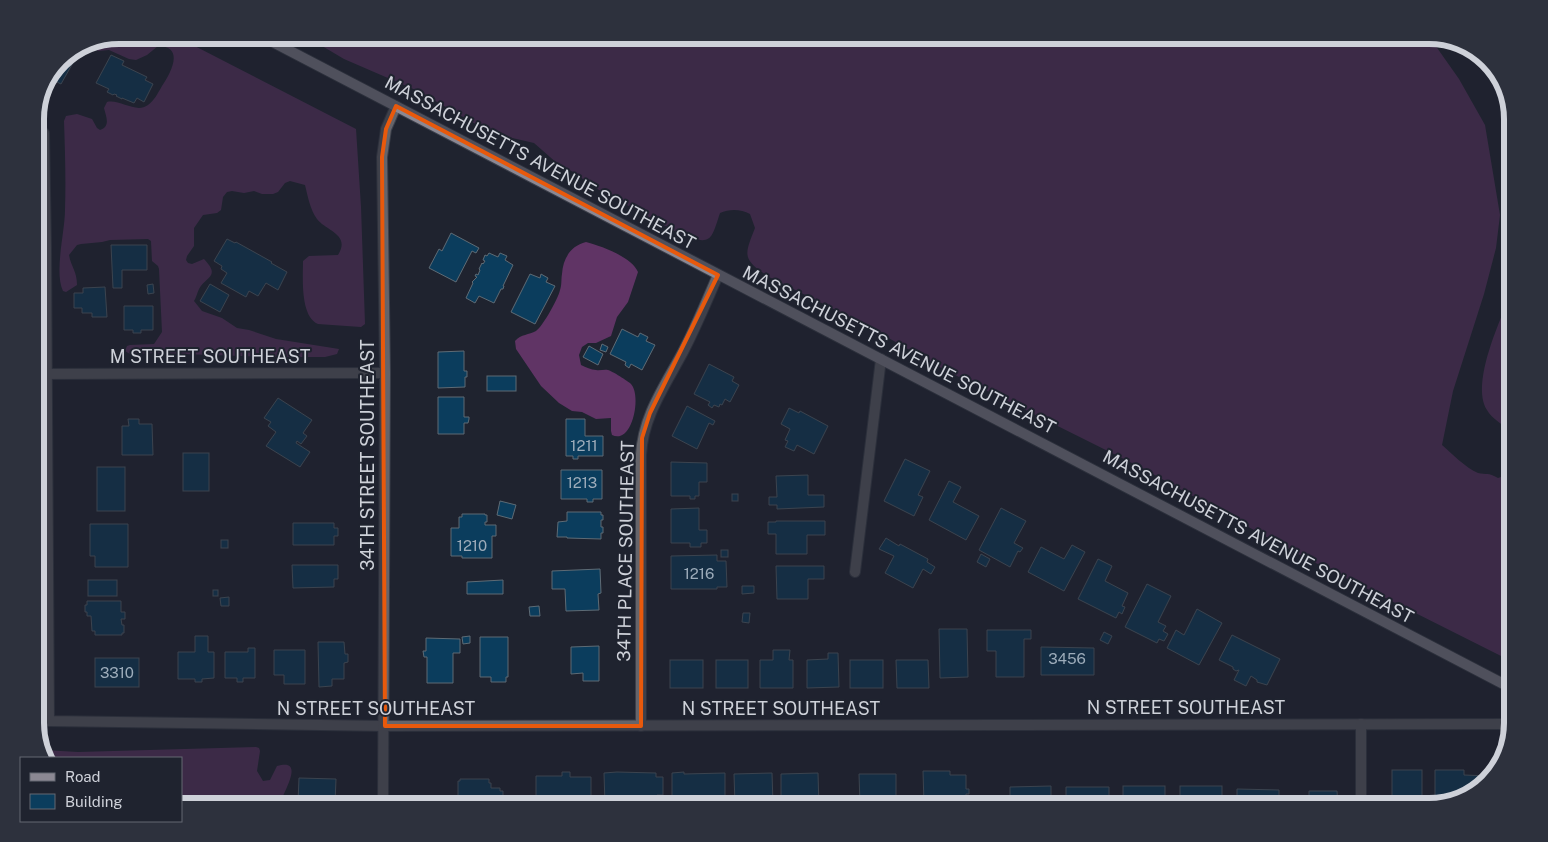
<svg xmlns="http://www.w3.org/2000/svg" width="1548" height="842" font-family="'Public Sans',sans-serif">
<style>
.forest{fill:#603465}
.building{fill:#0b3d5d;stroke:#5e6b75}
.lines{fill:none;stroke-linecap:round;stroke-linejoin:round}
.street-casing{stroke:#3b3f4a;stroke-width:12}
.secondary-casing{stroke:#3b3f4a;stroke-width:12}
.street{stroke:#65646a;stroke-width:10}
.secondary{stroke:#8b8893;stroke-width:10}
.marked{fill:none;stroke:#e8590c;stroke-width:4;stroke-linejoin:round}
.labels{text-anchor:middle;stroke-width:4;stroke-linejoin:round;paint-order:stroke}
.number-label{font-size:15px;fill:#9dacba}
.street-label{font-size:18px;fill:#ced1d9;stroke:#1f232f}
.rim{fill:none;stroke:#ced1d9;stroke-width:6}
</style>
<rect width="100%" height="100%" fill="#1f232f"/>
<!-- forest -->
<g class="forest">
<path d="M 1428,35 L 1459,79 L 1485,125 L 1500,215 L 1496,248 L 1484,294 L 1453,391 L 1442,445 C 1451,453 1466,468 1478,473 C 1486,475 1488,472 1498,478 L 1513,473 L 1513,662 L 1288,549 L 1144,469 L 943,369 L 864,324 L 769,277 C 742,259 744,256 755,228 L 750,214 C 741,209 729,209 720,213 C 711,240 712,246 682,235 L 590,185 L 577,174 L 558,164 L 534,143 L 491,133 L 418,91 L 344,59 L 312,40 Z"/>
<path d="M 93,41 L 185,41 L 356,129 L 361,207 L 365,324 L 361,327 L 318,324 C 300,316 303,278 303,261 L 309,256 L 338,255 C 351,234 326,231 317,219 C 310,209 308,197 305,185 L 290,181 L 285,183 L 278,192 L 273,194 L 262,194 L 254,191 L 244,193 L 232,191 L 227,192 L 223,197 L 221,210 L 217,213 L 203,215 L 194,228 L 194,246 L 187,256 L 186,260 L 188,263 L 192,264 L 204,259 C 221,277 206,276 199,289 C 197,293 196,298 194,301 L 202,311 L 222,318 L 237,328 L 249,330 L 276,339 L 339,349 L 337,354 L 325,357 L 268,357 L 154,353 L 130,354 L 125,351 L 127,346 L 130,345 L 154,344 L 162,332 L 159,269 L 158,266 L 152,261 L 151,241 L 148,239 L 110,240 L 102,242 L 81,244 L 77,245 L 69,255 C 71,267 77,271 77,285 L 66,292 L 63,291 C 54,272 65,232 65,210 C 66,180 65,150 64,121 L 66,116 L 77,114 L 92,119 L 97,128 L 100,130 C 111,127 106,116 104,108 L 107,102 C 120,99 136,114 148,105 C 154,101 158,93 162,86 C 171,73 185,46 158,46 L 147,55 L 136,60 L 129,59 L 109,50 L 98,51 Z"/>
<polygon points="1487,62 1499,73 1513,113 1508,111"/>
<path d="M 586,242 C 601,246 632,257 638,272 L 628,302 L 617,317 L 611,336 L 596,343 L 588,343 L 582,347 L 579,355 L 581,365 C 586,367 591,370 596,370 C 600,371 604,369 608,370 C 612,371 628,381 631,384 C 642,396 632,445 612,435 L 611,431 L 611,418 L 596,419 L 582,412 L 572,411 L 559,403 L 541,386 L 516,349 L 515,341 C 521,334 529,335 536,331 C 543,326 558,299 560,290 C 562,285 561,279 562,274 C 563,259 570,246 586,242 Z"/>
<path d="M 1513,288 L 1513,433 C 1506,427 1491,418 1487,410 C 1470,382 1502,317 1513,288 Z"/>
<path d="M 256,747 L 259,748 L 260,751 L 257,771 L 263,781 L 270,780 L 277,766 C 308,757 280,797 279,807 L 181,807 L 181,758 L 45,758 L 43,750 L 78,752 Z"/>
</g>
<!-- building -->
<g class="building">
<polygon points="83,45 61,84 51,79 60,59"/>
<polygon points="111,55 124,61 122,65 147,77 145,80 153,84 144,102 137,98 134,103 122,98 122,99 116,96 117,95 114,94 113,95 107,92 109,89 96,83"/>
<polygon points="451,233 479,248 476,253 472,251 456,282 429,268 439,249 442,251"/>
<polygon points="227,239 235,243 236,242 272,262 271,263 287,272 278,290 266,283 258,296 249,291 246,297 221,283 227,273 221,269 222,266 214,261"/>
<polygon points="111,245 147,245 147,270 122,270 122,288 113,288"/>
<polygon points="489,253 498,257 500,253 507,256 505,260 513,265 503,286 504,286 503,289 501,289 494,303 479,296 475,303 466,298 473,283 472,282 477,277 475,276 476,274 478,275 480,270 479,269 482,263 483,264 485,261 483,260 485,255 487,256"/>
<polygon points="530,274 540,278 541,274 548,278 546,282 555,286 535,324 511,312"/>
<polygon points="153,284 154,293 148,294 147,285"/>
<polygon points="210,284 229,295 220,312 200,301"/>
<polygon points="105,287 107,317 92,317 92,313 82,313 82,308 74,308 74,293 83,293 83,288"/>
<polygon points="124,306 153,306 153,330 141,330 141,333 133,333 133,330 124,330"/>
<polygon points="622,329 638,337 640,333 648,337 646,341 655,345 642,370 631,364 629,368 625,365 626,362 610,354"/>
<polygon points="602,344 608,347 606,352 600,350"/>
<polygon points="589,346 603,354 598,365 583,357"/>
<polygon points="464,351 464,371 467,371 467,377 465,377 465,387 438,388 438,352"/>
<polygon points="709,364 734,377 732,381 739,385 730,402 725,399 722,405 720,404 719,407 714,405 712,408 708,405 710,402 694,394"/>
<rect x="487" y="376" width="29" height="15"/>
<polygon points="438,397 464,397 464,417 469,417 469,419 468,423 464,423 464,434 438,434"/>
<polygon points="278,398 312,420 303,433 307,436 301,444 297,441 296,443 310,452 300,467 266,446 276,432 268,426 271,422 264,418"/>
<polygon points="687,406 715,421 713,425 709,423 697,449 672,436"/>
<polygon points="789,408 799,413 800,411 828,426 814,454 797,445 794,451 785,447 788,441 785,440 790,429 781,424"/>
<polygon points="128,419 139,419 139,424 152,424 153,455 122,455 122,426 129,426"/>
<polygon points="566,419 585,419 585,436 603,436 603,456 578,456 578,459 573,459 573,456 566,456"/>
<rect x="183" y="453" width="26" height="38"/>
<polygon points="905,459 930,471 918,495 923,497 914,516 884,501"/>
<polygon points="671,462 707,463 707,482 699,482 699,496 695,496 695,499 690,499 690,496 671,496"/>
<rect x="97" y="467" width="28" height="44"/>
<polygon points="561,470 602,470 602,499 593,499 593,502 587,502 587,499 561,499"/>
<polygon points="808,475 808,495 824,495 824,507 777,509 777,505 769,505 769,497 777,497 776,476"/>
<polygon points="949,481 961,487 953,502 979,516 966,540 929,520"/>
<rect x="732" y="494" width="6" height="7"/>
<polygon points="500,501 516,505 512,519 497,515"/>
<polygon points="699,508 699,530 707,530 707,543 701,543 701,547 690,547 690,543 671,543 671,509"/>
<polygon points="1001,508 1026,521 1014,543 1023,548 1020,552 1018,551 1010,567 979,550"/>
<polygon points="567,512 601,512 601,515 603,515 603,520 601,520 601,527 603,527 603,533 601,533 601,539 567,538 567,537 557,537 558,522 567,521"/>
<polygon points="462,514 485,514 485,515 487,515 487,522 485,522 485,525 496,525 496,536 492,536 492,558 462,558 462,556 451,556 451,528 459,528 459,517 462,517"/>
<polygon points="776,521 825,521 825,535 807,535 807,554 776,554 776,534 768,534 768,522 776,522"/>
<polygon points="293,523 334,523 334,528 338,528 338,536 334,536 334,545 293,545"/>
<polygon points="90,524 128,524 128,567 95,567 95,556 90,556"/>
<polygon points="886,538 899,546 900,544 928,559 927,562 935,567 931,574 923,569 913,588 885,573 894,556 879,549"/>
<rect x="221" y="540" width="7" height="8"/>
<polygon points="1072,545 1085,552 1064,591 1028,572 1041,547 1064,559"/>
<rect x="721" y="550" width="7" height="7"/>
<polygon points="981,554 990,559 986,567 977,562"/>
<polygon points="717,555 717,561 726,561 727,587 717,587 717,589 671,589 671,556"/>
<polygon points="1098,559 1112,566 1105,581 1128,593 1122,606 1125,607 1122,614 1119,612 1116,618 1078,599"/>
<polygon points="292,565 338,565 338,579 334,579 334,587 293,588"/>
<polygon points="776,566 824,566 824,579 808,579 808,599 777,599"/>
<polygon points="600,569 601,593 598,594 599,610 566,611 565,589 552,589 552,571"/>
<rect x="88" y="580" width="29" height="16"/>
<polygon points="503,580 503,594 467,594 467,582"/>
<polygon points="1147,584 1171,596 1158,622 1166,626 1163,631 1168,634 1164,641 1159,639 1157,643 1125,627"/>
<polygon points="742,586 754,586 754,593 742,594"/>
<rect x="213" y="590" width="5" height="6"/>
<polygon points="229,597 229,606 221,606 220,598"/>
<polygon points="87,601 121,601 121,612 125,612 125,619 121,619 122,625 124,625 124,633 122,633 122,635 95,635 95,631 92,631 91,616 87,616 87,612 85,612 85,605 87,605"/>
<polygon points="539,606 540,616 530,616 529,607"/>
<polygon points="1197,609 1222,623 1199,665 1167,648 1176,630 1184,635"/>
<polygon points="743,613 750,613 749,623 742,622"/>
<polygon points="939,629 967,629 968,677 940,678"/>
<polygon points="987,630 1031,630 1031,639 1024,639 1024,677 996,677 996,651 987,651"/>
<polygon points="1104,632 1112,636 1108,644 1100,640"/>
<polygon points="1232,635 1280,659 1267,685 1257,682 1257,680 1251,676 1246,686 1234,680 1239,670 1236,671 1233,669 1233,667 1219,660"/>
<polygon points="195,636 208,636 208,652 214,652 214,678 202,679 202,682 195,682 195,679 178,679 178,652 195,652"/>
<polygon points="470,636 470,643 463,644 462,637"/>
<polygon points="480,637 508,637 508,677 506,677 506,682 491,682 491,677 480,677"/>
<polygon points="426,638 460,639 460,653 453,653 453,683 427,683 427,657 424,657 423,651 426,651"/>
<polygon points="318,642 344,642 345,654 348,654 348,662 344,663 344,679 332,679 332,686 319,687"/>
<polygon points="599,646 599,681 583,681 583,673 571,674 571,647"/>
<polygon points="1041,647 1094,648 1094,675 1041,675"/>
<polygon points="248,648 255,648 255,678 243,678 243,682 237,682 237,678 225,678 225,652 248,652"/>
<polygon points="274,650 305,650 305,684 284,684 284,675 274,675"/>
<polygon points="773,650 790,650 789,660 793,660 793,688 760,688 760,660 773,660"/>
<polygon points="828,653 838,653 839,687 807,688 807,660 828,659"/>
<rect x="95" y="658" width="44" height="29"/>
<rect x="670" y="660" width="33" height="28"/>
<rect x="716" y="660" width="32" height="28"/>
<rect x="850" y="660" width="33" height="28"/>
<polygon points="896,660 928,660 929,688 897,688"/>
<rect x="1392" y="770" width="30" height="37"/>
<polygon points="1435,770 1464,770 1464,775 1490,776 1471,796 1443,803 1435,803"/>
<polygon points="923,771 950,771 950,775 966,775 966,789 969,789 969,794 966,794 966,805 924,804"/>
<polygon points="562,772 570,772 570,777 591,777 591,801 590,801 590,804 582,804 582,801 561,801 561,806 557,806 557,801 536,801 536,776 562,776"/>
<polygon points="617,772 656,773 656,777 663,777 663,795 657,795 657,803 636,804 636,807 616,807 616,805 605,805 604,773"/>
<polygon points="684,772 684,774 725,773 725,804 704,804 704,807 684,807 684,805 672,805 672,773"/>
<polygon points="772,773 773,804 735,805 734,774"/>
<polygon points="818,773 819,807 799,807 799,804 781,804 781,774"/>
<polygon points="859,774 896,774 896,807 877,807 877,804 860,804"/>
<polygon points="299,778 336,779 335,803 298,802"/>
<polygon points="460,779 489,779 489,783 491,783 491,788 500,788 500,791 503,791 503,803 499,803 500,807 461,807 461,798 458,798 458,781 460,781"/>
<polygon points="1051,786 1051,807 1010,807 1010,787"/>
<rect x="1123" y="786" width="42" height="21"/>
<rect x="1180" y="786" width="42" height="21"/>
<polygon points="1066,787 1109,787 1109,807 1066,807 1066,805 1063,805 1063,801 1066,801"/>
<polygon points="1237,789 1279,790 1279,807 1237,807"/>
<polygon points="1309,791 1337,791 1338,807 1309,807"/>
</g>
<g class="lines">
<!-- street casing -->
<g class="street-casing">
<g id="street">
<polyline points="35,133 44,133 46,247 49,721 385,726 1513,724"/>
<polyline points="35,374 385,373"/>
<polyline points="855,572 881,359"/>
<polyline points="1361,724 1361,807"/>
<path d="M 641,726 L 641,455 C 643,416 665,386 683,352 C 696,327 707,301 718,275"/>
<polyline points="383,807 385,373 382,157 386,129 396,106"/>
</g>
</g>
<!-- secondary casing -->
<g class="secondary-casing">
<polyline id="secondary" points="269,40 1513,689"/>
</g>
<!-- street -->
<use href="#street" class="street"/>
<!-- secondary -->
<use href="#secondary" class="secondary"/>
</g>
<!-- marked area -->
<path d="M0 0H1548V842H0ZM 396,106 L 718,275 L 650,413 L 642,438 L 641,726 L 385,726 L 382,157 L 386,129 Z" fill="#1f232f" fill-opacity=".55" fill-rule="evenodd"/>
<path class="marked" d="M 396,106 L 718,275 L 650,413 L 642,438 L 641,726 L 385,726 L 382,157 L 386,129 Z"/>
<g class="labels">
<!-- number labels -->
<g class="number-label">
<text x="584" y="451">1211</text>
<text x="582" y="488">1213</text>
<text x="472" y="551">1210</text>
<text x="699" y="579">1216</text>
<text x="1067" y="664">3456</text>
<text x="117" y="678">3310</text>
</g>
<!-- street labels -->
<g class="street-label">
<text transform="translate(540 163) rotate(28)" y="6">MASSACHUSETTS AVENUE SOUTHEAST</text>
<text transform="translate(899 350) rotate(27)" y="6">MASSACHUSETTS AVENUE SOUTHEAST</text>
<text x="210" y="363">M STREET SOUTHEAST</text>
<text transform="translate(368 455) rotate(-90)" y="6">34TH STREET SOUTHEAST</text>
<text transform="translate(1258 537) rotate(28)" y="6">MASSACHUSETTS AVENUE SOUTHEAST</text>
<text transform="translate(626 551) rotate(-89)" y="6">34TH PLACE SOUTHEAST</text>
<text x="1186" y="714">N STREET SOUTHEAST</text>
<text x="376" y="715">N STREET SOUTHEAST</text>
<text x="781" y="715">N STREET SOUTHEAST</text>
</g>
</g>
<!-- crop -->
<path d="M0 0H1548V842H0ZM119 44H1429A75 75 0 0 1 1504 119V723A75 75 0 0 1 1429 798H119A75 75 0 0 1 44 723V119A75 75 0 0 1 119 44Z" fill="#2d313d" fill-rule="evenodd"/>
<path class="rim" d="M119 44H1429A75 75 0 0 1 1504 119V723A75 75 0 0 1 1429 798H119A75 75 0 0 1 44 723V119A75 75 0 0 1 119 44Z"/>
<!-- legend -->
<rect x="20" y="757" width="162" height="65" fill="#1f232f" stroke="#656973"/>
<rect x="30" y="773" width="25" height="8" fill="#8b8893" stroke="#656973"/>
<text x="65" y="782" font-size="15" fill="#ced1d9">Road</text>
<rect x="30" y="794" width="25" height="15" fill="#0b3d5d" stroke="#656973"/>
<text x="65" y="807" font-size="15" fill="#ced1d9">Building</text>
</svg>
